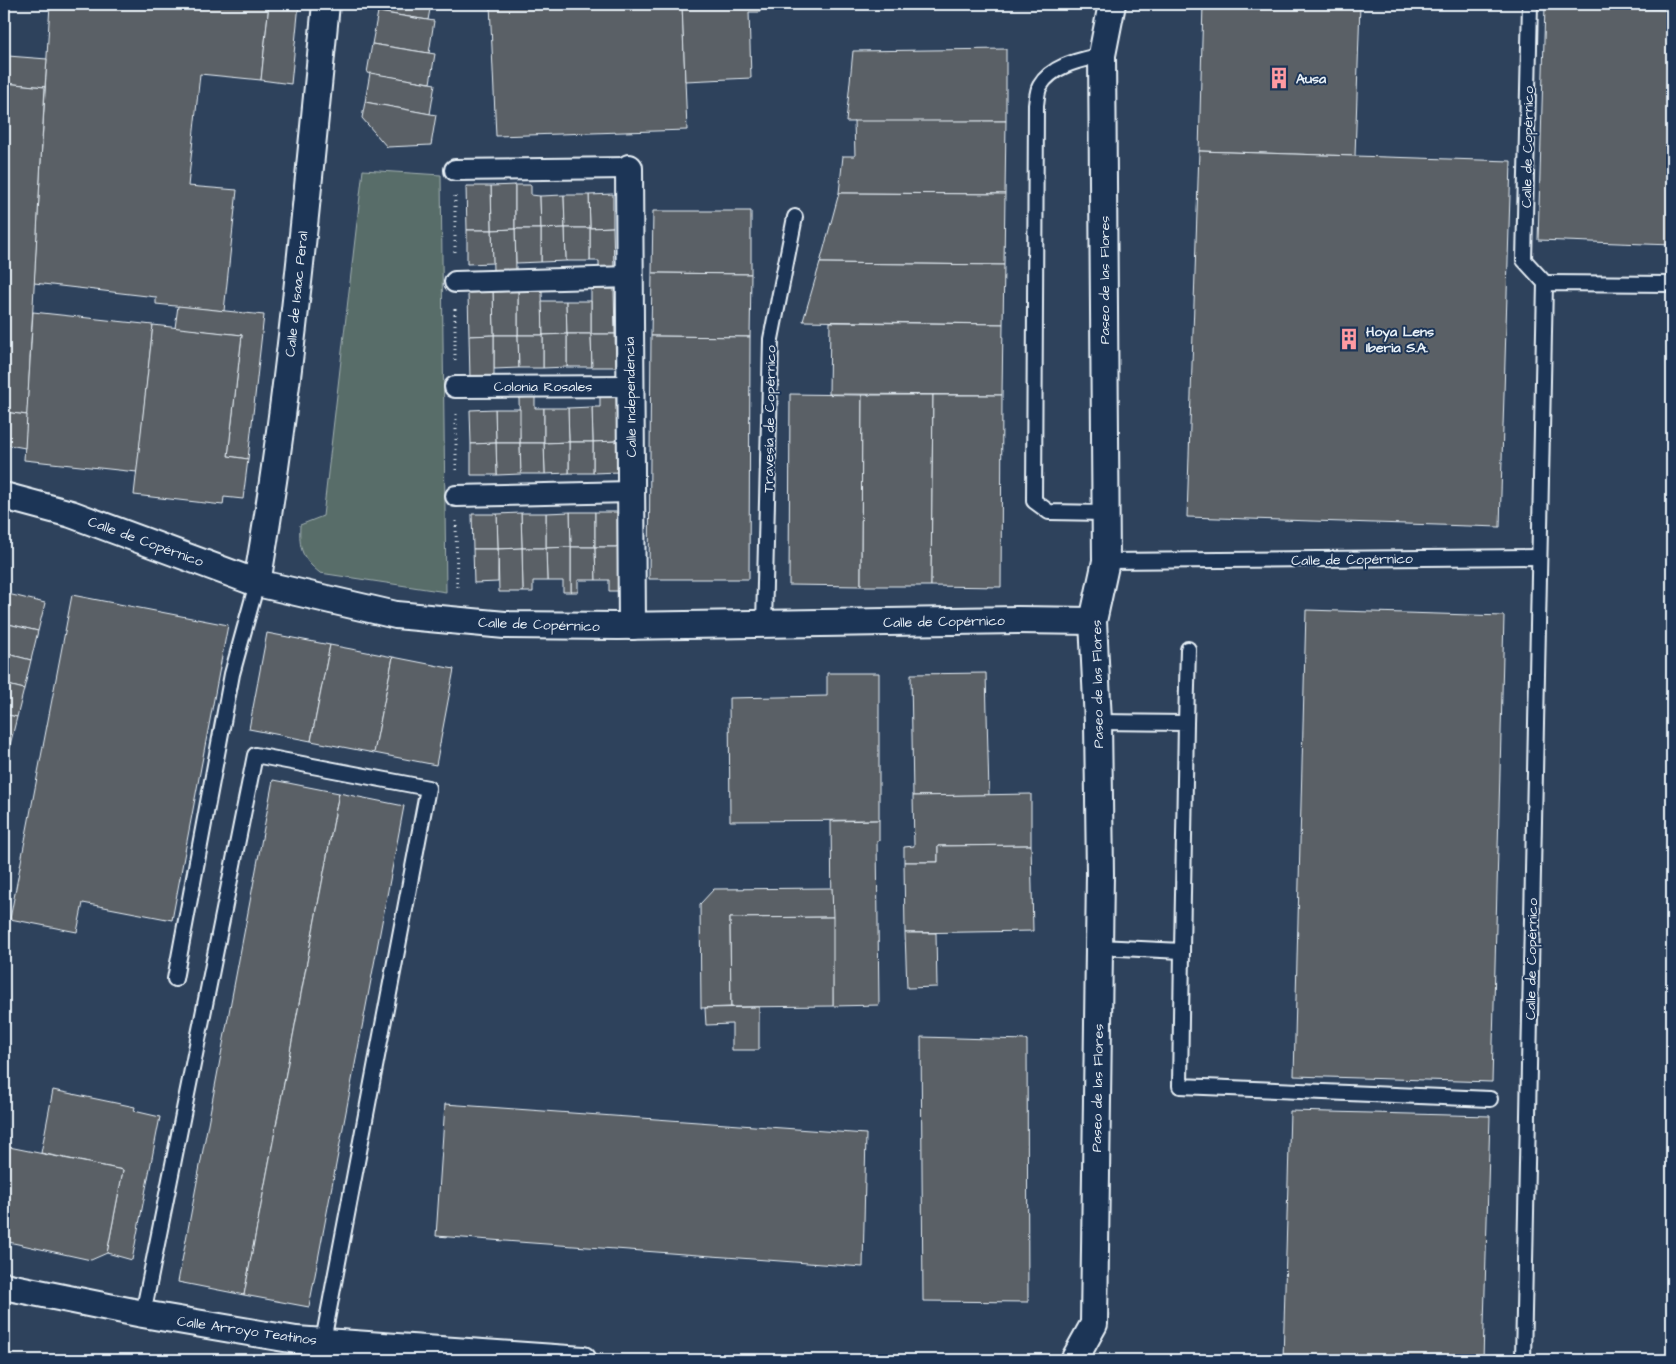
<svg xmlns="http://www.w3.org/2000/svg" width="1676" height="1364" font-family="'Architects Daughter',sans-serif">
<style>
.built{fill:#2f425c}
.green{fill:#586d69;stroke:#a0afb0}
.building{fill:#5a6066;stroke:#e8f1f8}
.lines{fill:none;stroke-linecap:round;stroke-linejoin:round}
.service-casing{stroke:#e8f1f8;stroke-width:18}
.pedestrian-casing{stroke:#e8f1f8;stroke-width:24}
.minor-casing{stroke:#e8f1f8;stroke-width:30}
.path{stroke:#e8f1f8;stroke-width:3;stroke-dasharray:1 4;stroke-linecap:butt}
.service{stroke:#1d3557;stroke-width:14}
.pedestrian{stroke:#1d3557;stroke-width:20}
.minor{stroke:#1d3557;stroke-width:26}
.labels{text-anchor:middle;stroke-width:4;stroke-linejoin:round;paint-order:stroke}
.poi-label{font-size:14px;font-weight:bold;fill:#e8f1f8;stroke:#1d3557;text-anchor:start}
.street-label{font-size:14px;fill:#e8f1f8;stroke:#1d3557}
</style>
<rect width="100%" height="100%" fill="#1d3557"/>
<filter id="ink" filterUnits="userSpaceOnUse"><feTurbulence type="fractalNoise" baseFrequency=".02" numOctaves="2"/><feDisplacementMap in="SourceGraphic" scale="10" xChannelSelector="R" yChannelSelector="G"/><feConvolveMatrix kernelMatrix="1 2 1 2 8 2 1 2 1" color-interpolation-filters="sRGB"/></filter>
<g filter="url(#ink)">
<!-- built -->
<rect class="built" x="4" y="4" width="1668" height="1356"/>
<!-- green -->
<path class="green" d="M 363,170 L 441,175 L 446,592 L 320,573 C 301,558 299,548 300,525 L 323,516 Z"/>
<!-- building -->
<g class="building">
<polygon points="50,4 269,4 261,80 200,74 188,186 237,190 224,311 156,304 156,297 34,283"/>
<polygon points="269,4 299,4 291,84 261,80"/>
<polygon points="375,4 431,4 428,20 373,11"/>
<polygon points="490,4 682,4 687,130 496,136"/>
<polygon points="682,4 760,4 760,12 749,12 751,78 685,81"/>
<polygon points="1203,4 1360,4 1355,156 1199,151"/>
<polygon points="1545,6 1672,10 1672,245 1538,240"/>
<polygon points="378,12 434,21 429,53 372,44"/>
<polygon points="372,44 435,54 430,83 367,73"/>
<polygon points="1006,49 1006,121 846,122 853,51"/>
<polygon points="8,56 47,59 45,87 4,83 4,63 7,63"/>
<polygon points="370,73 435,84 430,114 365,102"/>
<polygon points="4,83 45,87 27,415 4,412"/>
<polygon points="365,102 436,115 431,145 387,147 362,118"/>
<polygon points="854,121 1006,121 1005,194 839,193 843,156 855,156"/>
<polygon points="1199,151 1511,161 1500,527 1187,517"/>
<polygon points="515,185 515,229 492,230 491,186"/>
<polygon points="515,185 531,185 531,195 540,196 541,229 515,229"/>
<polygon points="466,186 491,186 492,230 467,230"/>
<polygon points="839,193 1005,194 1004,265 820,263"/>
<polygon points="613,194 613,227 590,228 589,195"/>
<polygon points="564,195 565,228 541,229 540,196"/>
<polygon points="564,195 589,195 590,228 565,228"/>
<polygon points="653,211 751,211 751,274 652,273"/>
<polygon points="613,227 614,269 599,269 599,261 590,261 590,228"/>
<polygon points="565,228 590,228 590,261 566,261"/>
<polygon points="565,228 566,261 541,262 541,229"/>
<polygon points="515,229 541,229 541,262 516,263"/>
<polygon points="515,229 516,270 493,271 492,230"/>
<polygon points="467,230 492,230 493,263 467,264"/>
<polygon points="820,263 1004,265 1003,324 803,321"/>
<polygon points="652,273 751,274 750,337 651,336"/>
<polygon points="591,289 614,289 615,334 591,334"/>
<polygon points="518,291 542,291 543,335 518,335"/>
<polygon points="518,291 518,335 494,335 493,292"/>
<polygon points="493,292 494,335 469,336 468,293"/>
<polygon points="542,301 566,301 567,334 543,335"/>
<polygon points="566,301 591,301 591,334 567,334"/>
<polygon points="178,306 264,315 248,459 228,456 242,335 175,328"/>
<polygon points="33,312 153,325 137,472 24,460"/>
<polygon points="830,322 1003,324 1002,395 829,394"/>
<polygon points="153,325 242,335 228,456 248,459 243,499 224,497 223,505 134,495"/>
<polygon points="567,334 591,334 592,367 567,367"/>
<polygon points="567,334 567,367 543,368 543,335"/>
<polygon points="591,334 615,334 616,367 592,367"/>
<polygon points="494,335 518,335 519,368 494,369"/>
<polygon points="494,335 494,378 470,379 469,336"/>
<polygon points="518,335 543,335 543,368 519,368"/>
<polygon points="651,336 750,337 749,579 649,579"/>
<polygon points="790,394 862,395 861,586 789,585"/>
<polygon points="862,395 933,395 931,586 861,586"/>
<polygon points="933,395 1002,395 1001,587 931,586"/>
<polygon points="600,396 616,396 617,441 593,442 592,407 600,407"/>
<polygon points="535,397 535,408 544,408 544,443 520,443 519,398"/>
<polygon points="592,407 593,442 569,442 568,408"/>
<polygon points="544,408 568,408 569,442 544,443"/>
<polygon points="495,409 520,409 520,443 496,443"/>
<polygon points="495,409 496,443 471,444 470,410"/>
<polygon points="4,412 27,415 25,448 4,444"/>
<polygon points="617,441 619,472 593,473 593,442"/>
<rect x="569" y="442" width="24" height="31"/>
<polygon points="569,442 569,473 545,474 544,443"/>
<polygon points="496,443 520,443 521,474 497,475"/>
<polygon points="496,443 497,475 471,475 471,444"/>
<polygon points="520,443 544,443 545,474 521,474"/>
<polygon points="570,512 595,512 595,547 571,547"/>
<polygon points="570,512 571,547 546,548 546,513"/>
<rect x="595" y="512" width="23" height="35"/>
<polygon points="521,513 546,513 546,548 522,548"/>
<polygon points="521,513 522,548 498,549 497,514"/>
<polygon points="472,514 497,514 498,549 473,549"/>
<polygon points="571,547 595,547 596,580 578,580 578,592 571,592"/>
<polygon points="571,547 571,592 563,592 563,581 547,581 546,548"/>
<polygon points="595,547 618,547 621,591 609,591 609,580 596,580"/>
<polygon points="522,548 546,548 547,581 533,581 533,592 523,592"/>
<polygon points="522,548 523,592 499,592 498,549"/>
<polygon points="473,549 498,549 498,582 474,583"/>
<polygon points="4,593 45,603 38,631 4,623"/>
<polygon points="72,595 228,625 172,920 83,903 77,932 10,919"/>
<polygon points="1306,610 1504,616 1492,1082 1294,1076"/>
<polygon points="4,623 38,631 31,660 4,653"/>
<polygon points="267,633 330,645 311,741 249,729"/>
<polygon points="330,645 393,657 374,753 311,741"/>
<polygon points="4,653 31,660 24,689 4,684"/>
<polygon points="393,657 454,669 436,765 374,753"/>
<polygon points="827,673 879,673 879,820 730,821 729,698 827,696"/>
<polygon points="986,673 989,795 913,796 911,674"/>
<polygon points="4,684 24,689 17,717 4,714"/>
<polygon points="4,714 17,717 10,745 4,744"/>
<polygon points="4,744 10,745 4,769"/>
<polygon points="273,780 339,793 244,1295 178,1282"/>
<polygon points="339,793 404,806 309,1307 244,1295"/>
<polygon points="1031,794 1031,845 938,846 938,862 904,862 904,847 914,846 913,796"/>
<polygon points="879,820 879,841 877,841 879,1005 833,1006 831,821"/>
<polygon points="1031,845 1033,931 905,933 904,862 938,862 938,846"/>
<polygon points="832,888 833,917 730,918 731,1007 701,1008 700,904 714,889"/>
<polygon points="833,917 833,1006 731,1007 730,918"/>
<polygon points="905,933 936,933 937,987 907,988"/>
<polygon points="759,1007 759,1050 732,1050 732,1024 706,1025 705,1008"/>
<polygon points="921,1037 1027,1040 1028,1302 923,1301"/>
<polygon points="53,1090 135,1107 134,1111 160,1117 132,1260 107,1253 123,1170 41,1153"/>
<polygon points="445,1104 866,1134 863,1267 436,1236"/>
<polygon points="1290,1111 1490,1116 1483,1360 1283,1360"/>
<polygon points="4,1146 123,1170 107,1253 91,1260 4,1241"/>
</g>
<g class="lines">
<!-- service casing -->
<g class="service-casing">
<g id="service">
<polyline points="1530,4 1524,260 1545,283"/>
<path d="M 1102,55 C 1081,60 1052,65 1040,86 C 1037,91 1037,99 1036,105 L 1034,501 L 1049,512 L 1105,513"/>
<polyline points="1106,561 1539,557"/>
<polyline points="764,624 771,339 795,217"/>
<polyline points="1098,722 1186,723 1182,951 1099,947"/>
<polyline points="1186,723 1188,649"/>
<polyline points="1182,951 1180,1086 1490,1099"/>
<polyline points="175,979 232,674 257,583"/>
<polyline points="143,1314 255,755 428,788 323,1341"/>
<polyline points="1523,1360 1545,283 1672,284"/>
</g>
</g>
<!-- pedestrian casing -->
<g class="pedestrian-casing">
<g id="pedestrian">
<polyline points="455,170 629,168"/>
<polyline points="455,282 629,277"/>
<polyline points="455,387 631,386"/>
<polyline points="456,496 631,492"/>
</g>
</g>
<!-- minor casing -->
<g class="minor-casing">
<g id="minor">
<polyline points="629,168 632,626"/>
<polyline points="4,496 71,514 257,583 396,615 505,625 618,626 1018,620 1093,621"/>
<path d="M 257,583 C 290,391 307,197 326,4"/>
<polyline points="4,1286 143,1314 296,1340 583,1360"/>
<polyline points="1074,1360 1094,1324 1100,874 1098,722 1093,621 1106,561 1102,55 1112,4"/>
</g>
</g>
<!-- path -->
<g class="path">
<polyline points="455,196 455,255"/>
<polyline points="455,309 455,360"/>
<polyline points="456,414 456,470"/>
<polyline points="456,521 457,590"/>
</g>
<!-- service -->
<use href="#service" class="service"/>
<!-- pedestrian -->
<use href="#pedestrian" class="pedestrian"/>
<!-- minor -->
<use href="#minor" class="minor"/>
</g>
</g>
<!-- icons -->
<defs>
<g id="building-bare" transform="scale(1.725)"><path d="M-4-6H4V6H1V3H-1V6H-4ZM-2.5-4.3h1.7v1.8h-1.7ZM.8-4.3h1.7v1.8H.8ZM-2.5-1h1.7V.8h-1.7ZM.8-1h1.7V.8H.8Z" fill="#ff9aa2" stroke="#1d3557" stroke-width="2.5" paint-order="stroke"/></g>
</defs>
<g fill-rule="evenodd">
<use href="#building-bare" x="1279" y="78"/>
<use href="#building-bare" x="1349" y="339"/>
</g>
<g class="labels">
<!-- poi labels -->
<g class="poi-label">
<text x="1296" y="83">Ausa</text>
<text x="1366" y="336">Hoya Lens<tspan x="1366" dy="16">Iberia S.A.</tspan></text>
</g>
<!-- street labels -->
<g class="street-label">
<text transform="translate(1527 147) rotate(-89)" y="5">Calle de Copérnico</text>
<text transform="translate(1104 280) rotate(-90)" y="5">Paseo de las Flores</text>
<text transform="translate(296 294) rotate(-84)" y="5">Calle de Isaac Peral</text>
<text x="543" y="391">Colonia Rosales</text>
<text transform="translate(630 397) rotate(-91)" y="5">Calle Independencia</text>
<text transform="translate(769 419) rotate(-89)" y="5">Travesía de Copérnico</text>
<text transform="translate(146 541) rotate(20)" y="5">Calle de Copérnico</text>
<text transform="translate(1352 559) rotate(-1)" y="5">Calle de Copérnico</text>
<text transform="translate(944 621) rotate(-1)" y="5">Calle de Copérnico</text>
<text transform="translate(539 624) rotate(2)" y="5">Calle de Copérnico</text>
<text transform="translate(1097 684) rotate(-91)" y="5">Paseo de las Flores</text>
<text transform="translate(1531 959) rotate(-89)" y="5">Calle de Copérnico</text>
<text transform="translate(1097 1088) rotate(-89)" y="5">Paseo de las Flores</text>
<text transform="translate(247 1330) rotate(8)" y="5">Calle Arroyo Teatinos</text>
</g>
</g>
<!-- margin -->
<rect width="1676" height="1364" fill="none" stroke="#1d3557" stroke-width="20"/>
<rect x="10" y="10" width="1656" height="1344" fill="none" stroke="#e8f1f8" stroke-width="2" filter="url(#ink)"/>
</svg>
